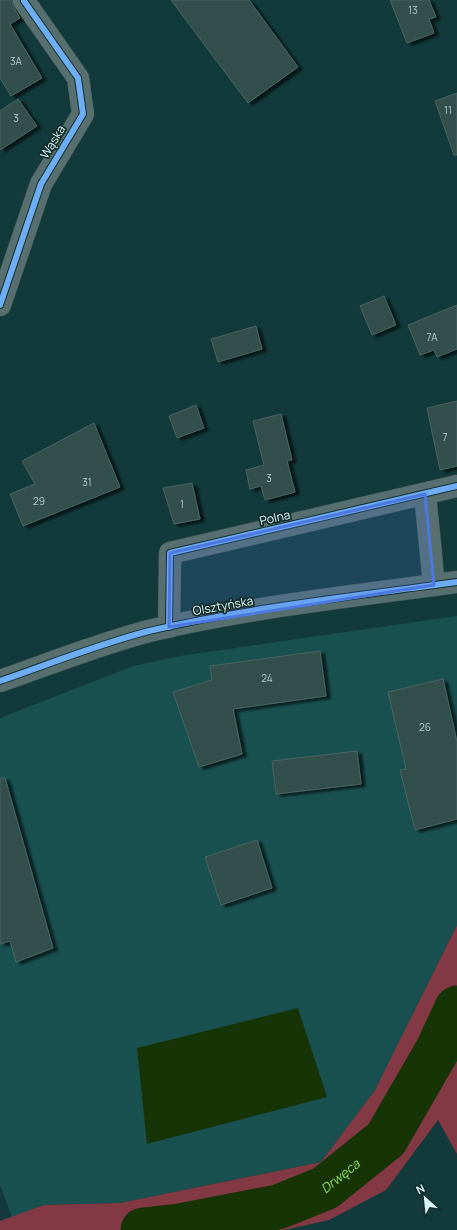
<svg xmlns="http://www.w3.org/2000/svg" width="457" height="1230" font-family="Manrope,sans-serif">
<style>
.built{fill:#195050}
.green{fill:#823944}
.water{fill:#163406}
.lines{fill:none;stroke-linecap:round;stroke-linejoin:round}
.river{stroke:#163406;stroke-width:45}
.building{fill:#324f4c;stroke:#486562;filter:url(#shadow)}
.minor-casing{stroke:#395252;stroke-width:23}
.tertiary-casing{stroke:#395252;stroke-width:23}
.minor{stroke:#576f6f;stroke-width:22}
.tertiary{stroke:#576f6f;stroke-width:22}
.cycleway-casing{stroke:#132c2c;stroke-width:8}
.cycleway{stroke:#6dadf4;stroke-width:6}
.marked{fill:#4c79e0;fill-opacity:0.2;stroke:#4c79e0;stroke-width:3;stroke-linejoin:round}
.labels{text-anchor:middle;stroke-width:3.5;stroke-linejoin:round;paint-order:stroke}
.number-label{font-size:10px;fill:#b1cece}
.street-label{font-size:12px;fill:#dbf9f9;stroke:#132c2c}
.water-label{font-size:13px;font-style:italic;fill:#91db66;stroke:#132c2c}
</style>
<defs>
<filter id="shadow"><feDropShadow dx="4.5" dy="2.5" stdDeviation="1" flood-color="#0009"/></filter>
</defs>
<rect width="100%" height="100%" fill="#123a3a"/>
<!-- built -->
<polygon class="built" points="457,616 457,925 375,1090 321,1162 120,1203 44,1205 12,1217 0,1185 0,718 133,666 180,656"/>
<!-- green -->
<polygon class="green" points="457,925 457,1154 438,1120 386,1190 329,1220 284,1230 0,1230 0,1221 44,1205 120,1203 321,1162 375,1090"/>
<!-- water -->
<polygon class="water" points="298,1008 327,1097 147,1144 137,1048"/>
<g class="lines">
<!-- river -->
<path class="river" id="s1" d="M 143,1230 L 179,1226 L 278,1207 L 325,1188 L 386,1139 L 438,1049 L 457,1008"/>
</g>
<!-- building -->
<g class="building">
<polygon points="0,0 12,0 14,8 20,18 10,24 42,78 11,96 0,78"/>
<polygon points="171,0 249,0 298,67 248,103"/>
<polygon points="390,0 429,0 436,17 429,19 434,33 407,43"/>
<polygon points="457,93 457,155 454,155 435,101"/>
<polygon points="18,99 37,126 0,150 0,111"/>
<polygon points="384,296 396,325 372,335 360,306"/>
<polygon points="457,305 457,349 437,357 434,350 420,355 408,325"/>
<polygon points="256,326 262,349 218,362 211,339"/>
<polygon points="457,401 457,466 440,470 427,408"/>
<polygon points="196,405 204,428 177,438 169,416"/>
<polygon points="281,414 292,460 287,461 295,492 265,500 261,486 250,489 246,470 264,465 253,421"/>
<polygon points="94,423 120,487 23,526 10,494 35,484 22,461"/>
<polygon points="192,483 200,519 174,524 163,488"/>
<polygon points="320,651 326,696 233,709 242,754 199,767 173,692 212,680 210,666"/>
<polygon points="443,679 457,742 457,819 415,830 400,770 406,769 388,692"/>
<polygon points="357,751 361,784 276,794 272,761"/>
<polygon points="0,778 5,778 53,948 16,962 10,941 0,944"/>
<polygon points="257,840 272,888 221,905 205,857"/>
</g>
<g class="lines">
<!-- minor casing -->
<g class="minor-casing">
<g id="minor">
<polyline points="0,305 41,184 83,114 78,78 24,1"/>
<polyline points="425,494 434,585"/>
<polyline points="169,627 170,553 457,486"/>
</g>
</g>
<!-- tertiary casing -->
<g class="tertiary-casing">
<path id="tertiary" d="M 0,681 C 49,664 99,644 149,631 C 250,607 355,596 457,582"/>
</g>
<!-- minor -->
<use href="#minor" class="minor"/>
<!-- tertiary -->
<use href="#tertiary" class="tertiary"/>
<!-- cycleway casing -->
<g class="cycleway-casing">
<g id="cycleway">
<polyline points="0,305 41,184 83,114 78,78 24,1"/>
<polyline points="169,627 170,553 457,486"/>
<path d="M 0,681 C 49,664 99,644 149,631 C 250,607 355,596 457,582"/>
</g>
</g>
<!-- cycleway -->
<use href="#cycleway" class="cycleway"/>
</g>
<!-- marked area -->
<path class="marked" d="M 425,494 L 434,585 L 169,627 L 170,553 Z"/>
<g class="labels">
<!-- number labels -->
<g class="number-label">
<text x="413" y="14">13</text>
<text x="16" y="65">3A</text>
<text x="448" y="114">11</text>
<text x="16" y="122">3</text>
<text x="432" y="341">7A</text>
<text x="445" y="441">7</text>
<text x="269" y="482">3</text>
<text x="87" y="486">31</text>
<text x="39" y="505">29</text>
<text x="182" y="508">1</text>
<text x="267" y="682">24</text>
<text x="425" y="731">26</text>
</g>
<!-- street labels -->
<g class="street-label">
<text transform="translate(53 142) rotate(-59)" y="4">Wąska</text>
<text transform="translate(275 518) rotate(-13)" y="4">Polna</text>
<text transform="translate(223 606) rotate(-10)" y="4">Olsztyńska</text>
</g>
<!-- water labels -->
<g class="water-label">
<text dy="5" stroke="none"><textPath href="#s1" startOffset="207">Drwęca</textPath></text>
</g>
</g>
<!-- north arrow -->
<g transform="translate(425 1198) rotate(333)" stroke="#132c2c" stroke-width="3" paint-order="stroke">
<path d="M0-3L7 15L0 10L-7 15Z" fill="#dbf9f9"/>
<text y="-6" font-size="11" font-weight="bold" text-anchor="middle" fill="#dbf9f9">N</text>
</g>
</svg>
